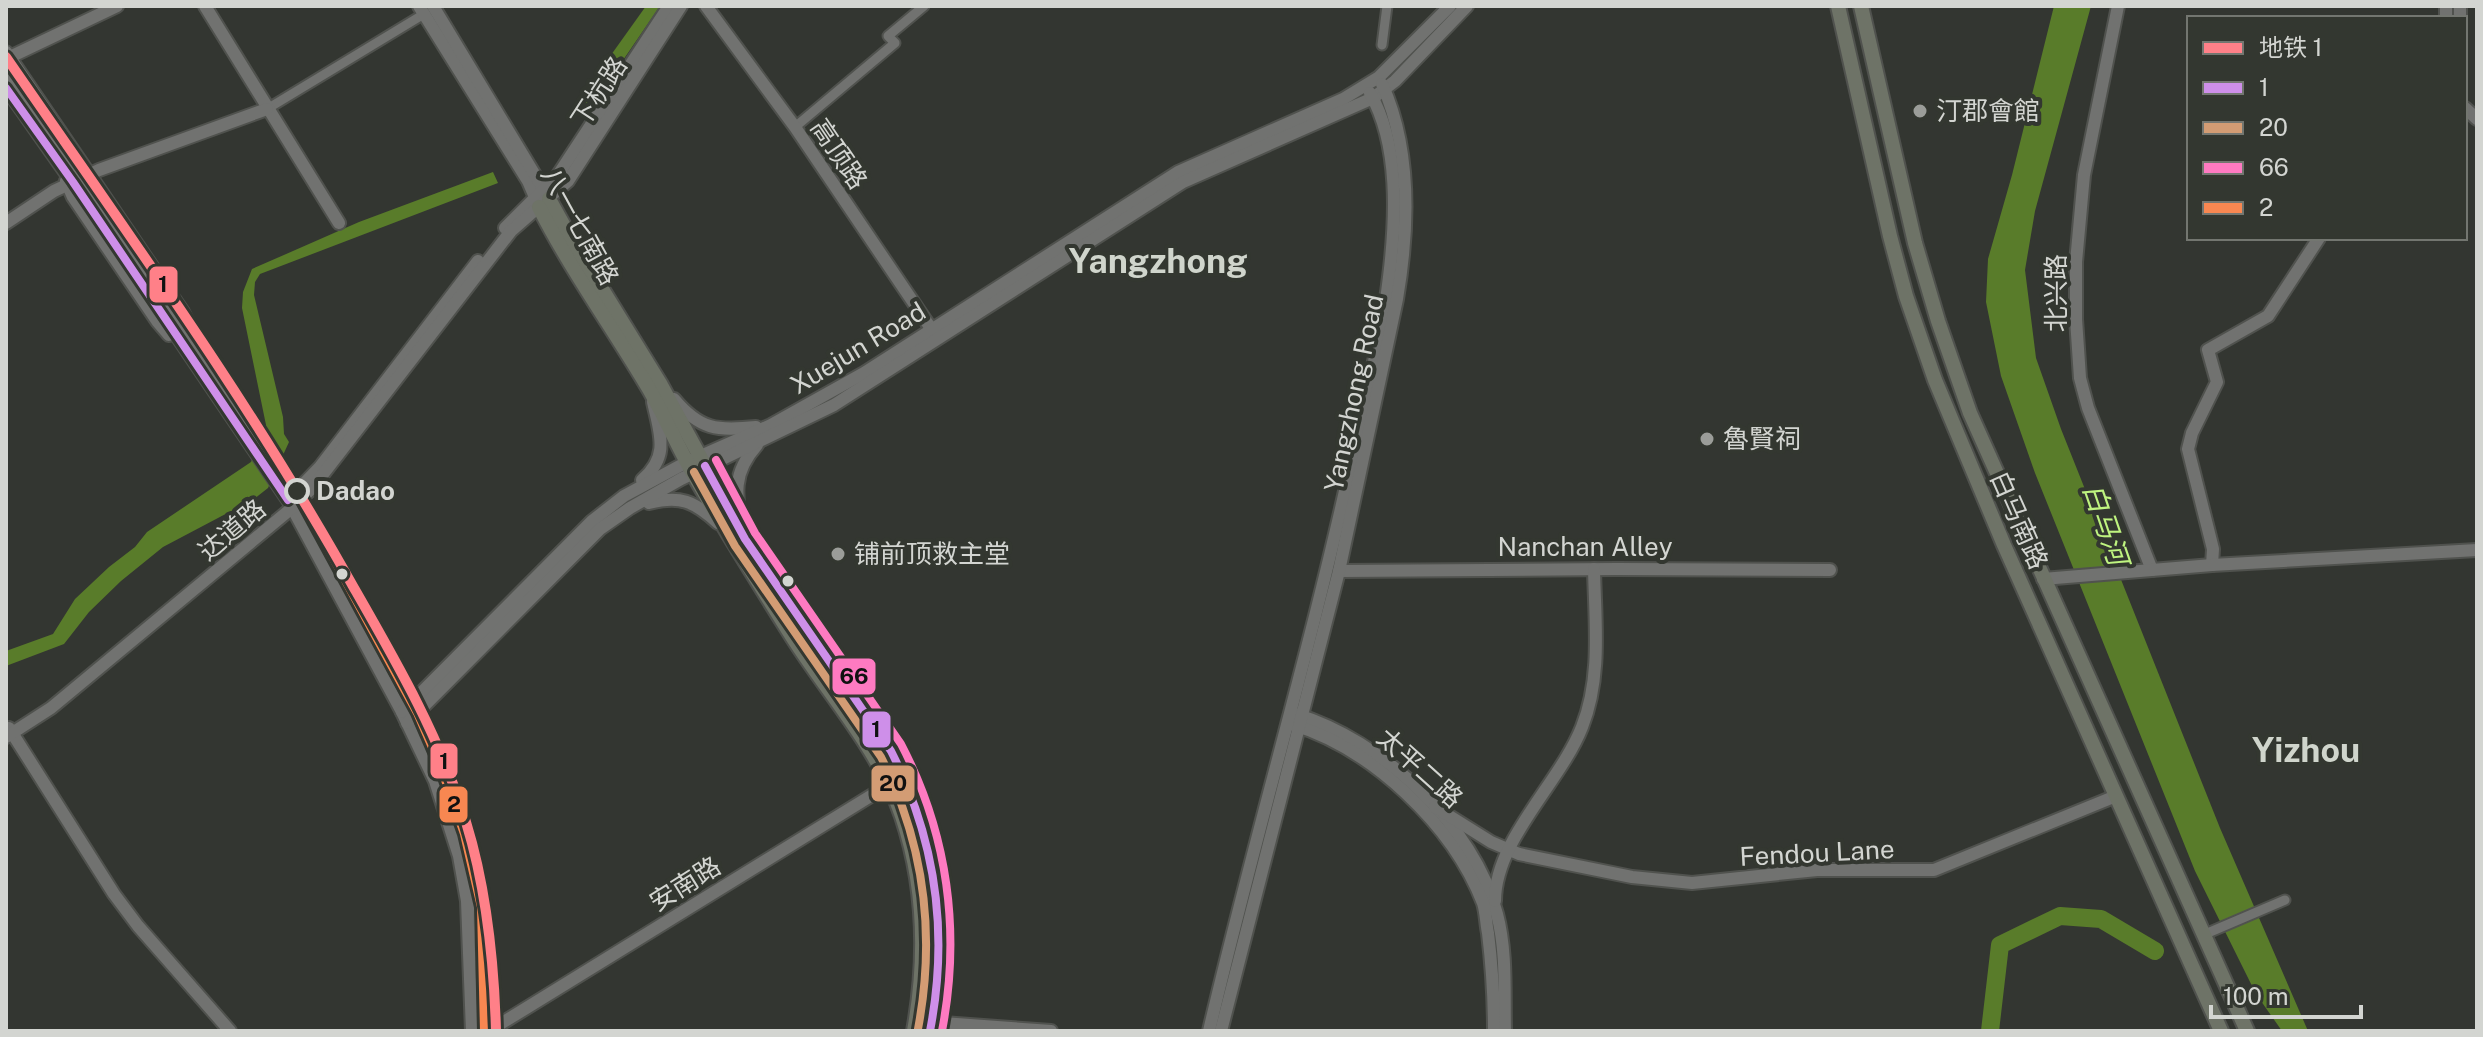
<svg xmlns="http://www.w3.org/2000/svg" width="2483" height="1037" font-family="'Public Sans','Noto Sans SC',sans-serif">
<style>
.water{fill:#597c2a}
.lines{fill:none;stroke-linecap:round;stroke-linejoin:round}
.river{stroke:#597c2a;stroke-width:18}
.street-casing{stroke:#50524e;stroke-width:13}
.secondary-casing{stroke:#50524e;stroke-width:16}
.primary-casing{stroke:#50524e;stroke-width:18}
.street{stroke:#717270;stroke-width:9}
.secondary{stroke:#717270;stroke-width:12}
.primary{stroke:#6e7367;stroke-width:14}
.bus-1-casing{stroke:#333730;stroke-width:14}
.bus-2-casing{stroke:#333730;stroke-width:14}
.bus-3-casing{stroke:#333730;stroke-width:14}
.bus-4-casing{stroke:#333730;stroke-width:14}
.bus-1{stroke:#ce8fe9;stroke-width:8}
.bus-2{stroke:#d39c74;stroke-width:8}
.bus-3{stroke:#fe7ac1;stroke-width:8}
.bus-4{stroke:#f88751;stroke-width:8}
.metro-1-casing{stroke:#333730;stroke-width:16}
.metro-1{stroke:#ff8088;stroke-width:10}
.poi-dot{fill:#9b9d99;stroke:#333730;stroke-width:3}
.stop-dot{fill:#333730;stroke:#d3d5d1;stroke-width:4}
.bus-dot{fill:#d3d5d1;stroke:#333730;stroke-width:3}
.labels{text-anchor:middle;stroke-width:8;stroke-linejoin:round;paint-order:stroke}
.street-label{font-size:26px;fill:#d3d5d1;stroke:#333730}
.poi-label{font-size:26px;fill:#d3d5d1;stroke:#333730;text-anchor:start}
.stop-label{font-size:26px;font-weight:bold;fill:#d3d5d1;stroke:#333730;text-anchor:start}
.water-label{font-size:28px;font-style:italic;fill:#bff480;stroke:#333730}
.district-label{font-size:34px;font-weight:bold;fill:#d0d5cc;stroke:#333730}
.line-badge{stroke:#333730;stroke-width:3}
.pale-badge-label{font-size:22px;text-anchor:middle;font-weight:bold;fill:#111}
</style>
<rect width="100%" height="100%" fill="#333631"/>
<!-- water -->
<g class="water">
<polygon points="646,6 660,6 587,113 576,104"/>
<polygon points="2054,6 2091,6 2035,211 2025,270 2036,358 2061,429 2220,828 2308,1031 2282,1031 2256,994 2195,871 2035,473 2001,376 1986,302 1988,259 2012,175"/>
<polygon points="493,172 498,183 260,274 255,282 254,295 283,417 284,434 289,442 268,488 254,499 163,547 121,581 89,612 64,644 6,666 6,651 53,634 75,599 109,567 135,547 147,532 251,462 266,425 242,308 243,292 252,269 359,222"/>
</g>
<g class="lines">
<!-- river -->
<polyline class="river" points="1990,1031 2000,945 2060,916 2101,919 2155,951"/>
<!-- street casing -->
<g class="street-casing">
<g id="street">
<polyline points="1382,45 1387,6"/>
<polyline points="267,109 424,14"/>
<polyline points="795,127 895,43 888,36 924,6"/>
<polyline points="2203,935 2285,900"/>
</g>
</g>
<!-- secondary casing -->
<g class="secondary-casing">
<g id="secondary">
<polyline points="205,6 339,223"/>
<polyline points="419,6 528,181 537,202"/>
<polyline points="433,6 547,195"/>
<polyline points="706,6 795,127 932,330"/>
<polyline points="2118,6 2084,175 2076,262 2076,319 2080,378 2088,408 2152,570"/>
<polyline points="2446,6 2446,18"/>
<polyline points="2460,6 2460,18"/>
<polyline points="6,52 183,312 191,328"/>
<polyline points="10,57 117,6"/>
<polyline points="6,70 285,473 417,713 440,766 464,834 478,886 484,1031"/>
<polyline points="6,88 99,220"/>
<polyline points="2465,108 2477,119"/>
<polyline points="66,181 73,197 157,321 169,335"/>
<polyline points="6,223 54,191 99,170 267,109"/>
<polyline points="505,228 558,175 669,6"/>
<polyline points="133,271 288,500 402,712 435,781 459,856 467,901 472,1031"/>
<path d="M 674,399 C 700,430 717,431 756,427"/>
<path d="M 642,480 C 670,456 660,434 653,402"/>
<polyline points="291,497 320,467 478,261"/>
<path d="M 649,503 C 680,495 694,501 718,523"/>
<path d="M 743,532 C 736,496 731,474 757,445"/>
<polyline points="2212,565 2213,549 2188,449 2192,433 2217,382 2208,350 2268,316 2319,238"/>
<polyline points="1339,571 1616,569 1830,570"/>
<polyline points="2043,579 2212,565 2477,550"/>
<polyline points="402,712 592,521 624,496 687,462 771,425 864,373 1178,172 1343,99 1379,77 1450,6"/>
<path d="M 1295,714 C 1382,740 1474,825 1497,914 C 1507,952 1504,992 1505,1031"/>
<polyline points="407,723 600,529 630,508 681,479 834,405 1183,182 1373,98 1395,81 1467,6"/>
<path d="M 1291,724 C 1372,748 1453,825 1483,903 C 1486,912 1486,924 1488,933 C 1492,966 1494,998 1494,1031"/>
<polyline points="9,728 114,894 138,926 230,1031"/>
<polyline points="6,737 51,708 292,508 313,487 511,231 568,181 681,6"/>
<polyline points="1435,807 1491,842 1519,854 1632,877 1692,883 1817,870 1934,870 2116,796"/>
<path d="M 1495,901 C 1495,840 1560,783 1582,727 C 1602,677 1595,621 1594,569"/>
<polyline points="916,1021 1051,1031"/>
<polyline points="489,1031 895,781"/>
<path d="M 1209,1031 C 1254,838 1311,649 1353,455 C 1365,397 1382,337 1389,277 C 1396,220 1400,145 1370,93"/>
<path d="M 1221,1031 L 1339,571 L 1397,299 C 1409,229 1412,150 1382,84"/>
</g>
</g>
<!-- primary casing -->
<g class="primary-casing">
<g id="primary">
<polyline points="1838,6 1890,236 1906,296 1935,380 2004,545 2221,1031"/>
<polyline points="1861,6 1915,243 1938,321 1970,413 2247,1031"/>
<path d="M 549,199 L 570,237 L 661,385 L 745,539 L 891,751 C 936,829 952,943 930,1031"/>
<path d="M 539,207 C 571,270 613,328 649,389 C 665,417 678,447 694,475 C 724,528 756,579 788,630 C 826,692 878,746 902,816 C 925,885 927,959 914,1031"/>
</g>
</g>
<!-- street -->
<use href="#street" class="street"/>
<!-- secondary -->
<use href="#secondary" class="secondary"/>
<!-- primary -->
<use href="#primary" class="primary"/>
<!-- bus-1 casing -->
<g class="bus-1-casing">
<g id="bus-1">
<polyline points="6,88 73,182 288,500"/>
<path d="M 705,466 L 745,539 L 891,751 C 936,840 949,933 930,1031"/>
</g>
</g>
<!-- bus-2 casing -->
<g class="bus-2-casing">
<path id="bus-2" d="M 694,472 L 735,546 L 881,757 C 924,843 936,934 918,1029"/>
</g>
<!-- bus-3 casing -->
<g class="bus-3-casing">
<path id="bus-3" d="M 716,460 L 755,533 L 901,744 C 948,834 961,932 942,1031"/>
</g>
<!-- bus-4 casing -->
<g class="bus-4-casing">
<polyline id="bus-4" points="297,492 417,713 440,766 464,834 481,907 484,1031"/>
</g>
<!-- bus-1 -->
<use href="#bus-1" class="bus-1"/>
<!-- bus-2 -->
<use href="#bus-2" class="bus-2"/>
<!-- bus-3 -->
<use href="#bus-3" class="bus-3"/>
<!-- bus-4 -->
<use href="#bus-4" class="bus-4"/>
<!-- metro-1 casing -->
<g class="metro-1-casing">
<path id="metro-1" d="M 6,57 C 126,231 251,403 354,588 C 397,663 441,739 466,822 C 487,890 494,960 496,1031"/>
</g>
<!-- metro-1 -->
<use href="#metro-1" class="metro-1"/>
</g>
<!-- markers -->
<g class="poi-dot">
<circle cx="1920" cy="111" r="8"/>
<circle cx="1707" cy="439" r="8"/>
<circle cx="838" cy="554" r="8"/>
</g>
<circle class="stop-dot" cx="297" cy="491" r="11"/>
<g class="bus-dot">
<circle cx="342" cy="574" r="7"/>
<circle cx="788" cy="581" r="7"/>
</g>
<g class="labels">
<!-- street labels -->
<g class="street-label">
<text transform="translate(599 92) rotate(-57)" y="9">下杭路</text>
<text transform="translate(839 154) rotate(56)" y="9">高顶路</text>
<text transform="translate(580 226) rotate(61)" y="9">八一七南路</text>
<text transform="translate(2056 293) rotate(-90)" y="9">北兴路</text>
<text transform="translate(858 348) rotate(-31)" y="9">Xuejun Road</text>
<text transform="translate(1354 393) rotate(-78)" y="9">Yangzhong Road</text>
<text transform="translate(2019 520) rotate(66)" y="9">白马南路</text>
<text transform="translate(232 530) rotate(-40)" y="9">达道路</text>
<text x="1585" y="556">Nanchan Alley</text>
<text transform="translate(1420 768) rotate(42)" y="9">太平二路</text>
<text transform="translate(1817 853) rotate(-3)" y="9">Fendou Lane</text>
<text transform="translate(685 884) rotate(-32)" y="9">安南路</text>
</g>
<!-- poi labels -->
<g class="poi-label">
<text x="1936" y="120">汀郡會館</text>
<text x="1723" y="448">魯賢祠</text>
<text x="854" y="563">铺前顶救主堂</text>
</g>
<!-- stop labels -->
<g class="stop-label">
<text x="316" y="500">Dadao</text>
</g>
<!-- water labels -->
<g class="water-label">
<text transform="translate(2106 524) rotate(71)" y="10">白马河</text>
</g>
<!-- district labels -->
<g class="district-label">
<text x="1158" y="273">Yangzhong</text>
<text x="2306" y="762">Yizhou</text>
</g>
</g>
<g class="line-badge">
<rect x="148" y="265" width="31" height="39" rx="8" fill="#ff8088"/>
<rect x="831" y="657" width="46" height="39" rx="8" fill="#fe7ac1"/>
<rect x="861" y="710" width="31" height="39" rx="8" fill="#ce8fe9"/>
<rect x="429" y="742" width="30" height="38" rx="8" fill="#ff8088"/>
<rect x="870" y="764" width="46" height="39" rx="8" fill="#d39c74"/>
<rect x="438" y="785" width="31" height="39" rx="8" fill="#f88751"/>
</g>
<g class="pale-badge-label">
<text x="163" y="292">1</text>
<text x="854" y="684">66</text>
<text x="876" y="737">1</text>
<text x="444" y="769">1</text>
<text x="893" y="791">20</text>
<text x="454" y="812">2</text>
</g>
<!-- border -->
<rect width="2483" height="1037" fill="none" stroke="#d3d5d1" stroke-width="16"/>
<!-- legend -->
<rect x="2187" y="16" width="280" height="224" fill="#333730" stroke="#737670" stroke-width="2"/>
<rect x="2203" y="42" width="40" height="12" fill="#ff8088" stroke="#737670" stroke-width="2"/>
<text x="2259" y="56" font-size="24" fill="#d3d5d1">地铁 1</text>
<rect x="2203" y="82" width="40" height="12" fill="#ce8fe9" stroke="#737670" stroke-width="2"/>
<text x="2259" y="96" font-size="24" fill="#d3d5d1">1</text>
<rect x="2203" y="122" width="40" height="12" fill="#d39c74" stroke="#737670" stroke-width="2"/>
<text x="2259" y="136" font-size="24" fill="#d3d5d1">20</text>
<rect x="2203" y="162" width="40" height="12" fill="#fe7ac1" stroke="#737670" stroke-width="2"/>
<text x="2259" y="176" font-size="24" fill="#d3d5d1">66</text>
<rect x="2203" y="202" width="40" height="12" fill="#f88751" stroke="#737670" stroke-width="2"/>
<text x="2259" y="216" font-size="24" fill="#d3d5d1">2</text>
<!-- scale -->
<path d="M2211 1005v12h150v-12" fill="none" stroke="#d3d5d1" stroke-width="4"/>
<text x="2223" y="1005" font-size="24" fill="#d3d5d1" stroke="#333730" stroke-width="6" paint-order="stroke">100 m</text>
</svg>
